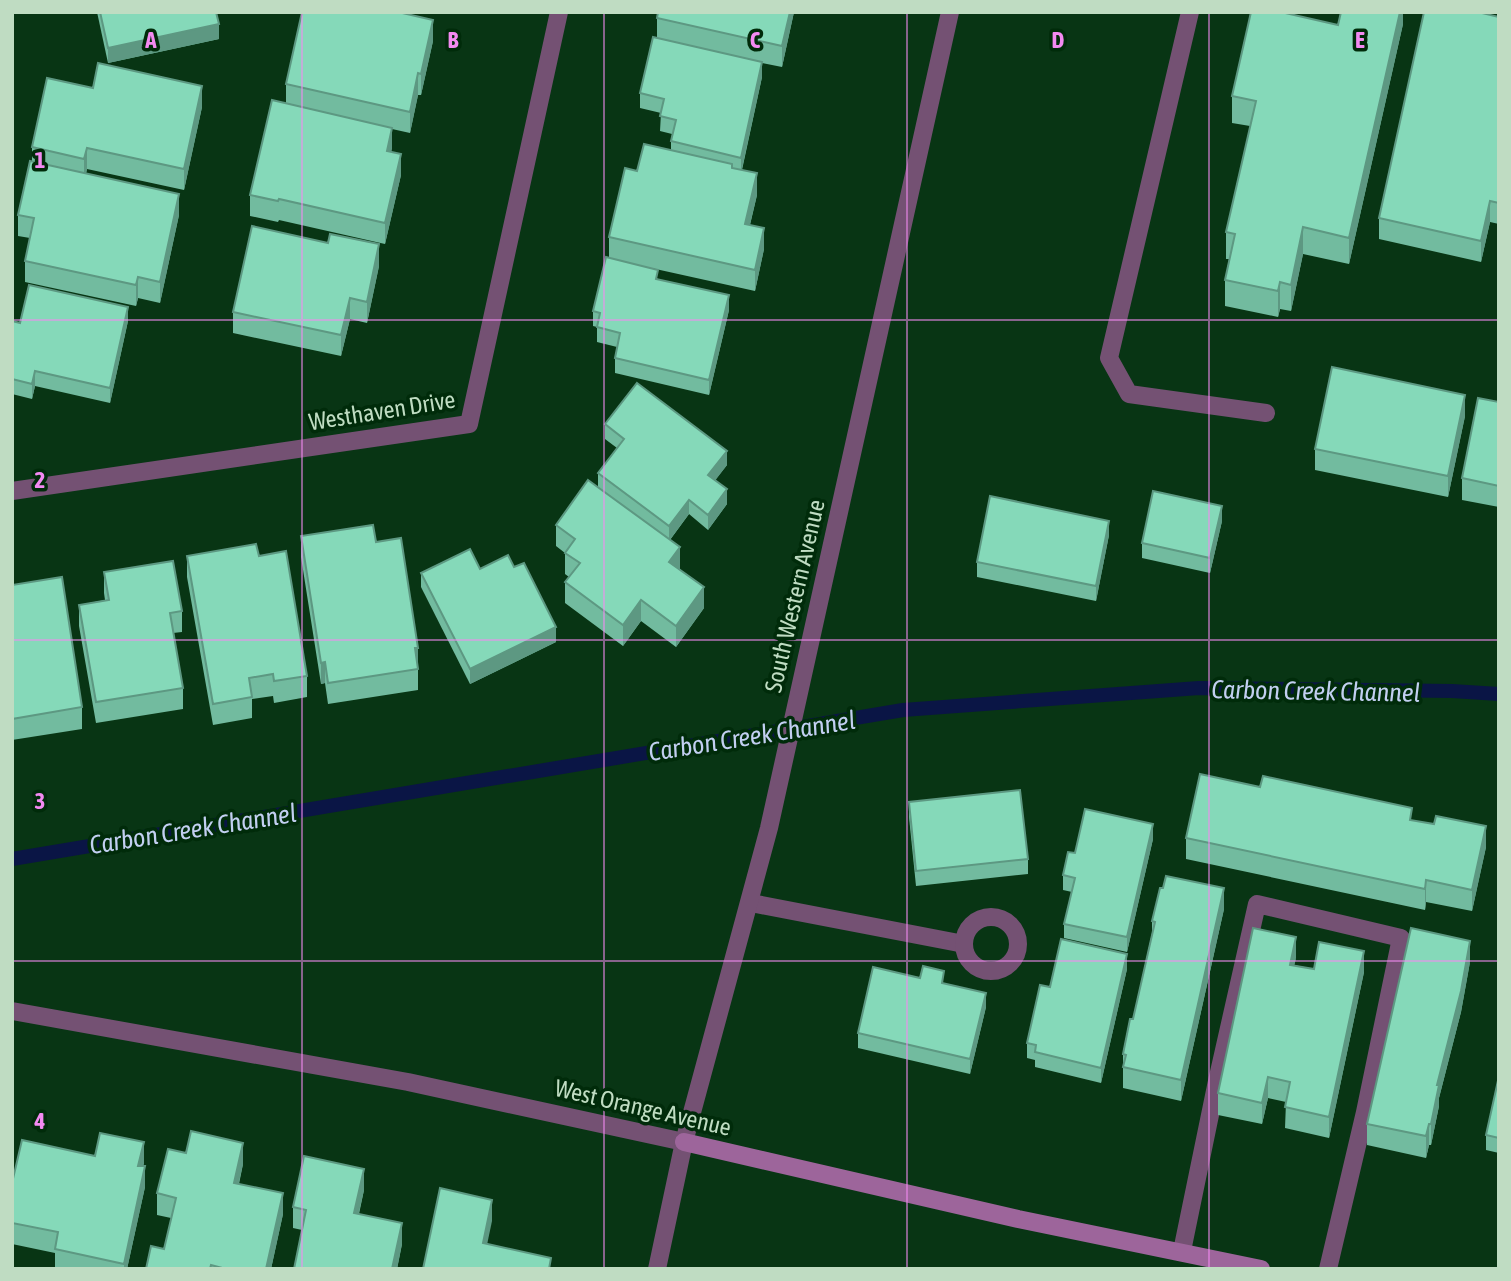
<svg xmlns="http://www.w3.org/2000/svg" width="1511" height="1281" font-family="'Asap Condensed',sans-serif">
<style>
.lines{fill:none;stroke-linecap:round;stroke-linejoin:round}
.stream{stroke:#0a1545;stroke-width:14}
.service{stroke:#745173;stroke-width:18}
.minor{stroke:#745173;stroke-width:18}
.tertiary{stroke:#745173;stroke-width:18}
.secondary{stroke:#9d659b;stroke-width:18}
.wall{fill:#72bb9f}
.shaded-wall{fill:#5d9882}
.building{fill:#85d9b9;stroke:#5d9882;stroke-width:2}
.grid{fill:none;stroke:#f38af1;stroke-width:2;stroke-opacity:0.55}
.labels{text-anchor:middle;stroke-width:7;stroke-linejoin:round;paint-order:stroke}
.street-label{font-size:24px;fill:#bfdcc2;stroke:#002b0a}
.water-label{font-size:26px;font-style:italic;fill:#c2cff1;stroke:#002b0a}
.grid-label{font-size:23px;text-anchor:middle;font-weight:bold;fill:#f38af1;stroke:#002b0a;stroke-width:7;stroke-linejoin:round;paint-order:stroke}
</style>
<rect width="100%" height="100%" fill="#083514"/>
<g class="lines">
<!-- stream -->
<polyline class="stream" points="12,859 903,710 1199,688 1452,691 1499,694"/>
<!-- service -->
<g class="service">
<polyline points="1190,12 1109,358 1129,394 1266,413"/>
<polyline points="751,903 964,944"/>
<circle cx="991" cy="944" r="27"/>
<polyline points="1182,1251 1217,1081 1257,904 1401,938 1365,1112 1328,1269"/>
</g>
<!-- minor -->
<polyline class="minor" points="12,491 469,424 559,12"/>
<!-- tertiary -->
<g class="tertiary">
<polyline points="12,1011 408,1082 684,1142"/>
<polyline points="657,1269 684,1142 769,828 950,12"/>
</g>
<!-- secondary -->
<polyline class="secondary" points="684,1142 1018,1219 1261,1269"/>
</g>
<!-- wall -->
<g class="wall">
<polygon points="97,12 216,12 219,39 108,63"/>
<polygon points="658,12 794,12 782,67 762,63 762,77 742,170 757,195 750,225 764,249 755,291 633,264 658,279 729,310 709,395 615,373 615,358 617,347 597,342 597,327 593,326 593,311 609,258 609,237 637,171 671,150 671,141 672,134 660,131 661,113 640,108 640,93 657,38 657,18"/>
<polygon points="1403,12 1403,24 1349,264 1303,254 1291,311 1280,309 1278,317 1225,306 1225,280 1229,259 1226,259 1226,232 1250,126 1232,123 1232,96 1338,25"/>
<polygon points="1499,17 1499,224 1490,222 1481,262 1379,239 1379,218"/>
<polygon points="433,41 421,95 418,95 410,133 392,129 391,152 401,175 385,244 279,220 278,222 250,216 250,195 286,103 286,84"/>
<polygon points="93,88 202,107 184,190 87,169 86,174 179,215 160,303 138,298 136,306 25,282 25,261 30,238 18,236 18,215 32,162 32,147"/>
<polygon points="379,266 367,323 350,319 341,356 233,333 233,312"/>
<polygon points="12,321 20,323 128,321 110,403 35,386 32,399 12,394"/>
<polygon points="1499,402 1499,507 1462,500 1462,478"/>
<polygon points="1465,416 1448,497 1315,470 1315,449"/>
<polygon points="605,424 727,465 715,480 727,504 708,530 689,514 670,540 680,569 704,608 676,647 641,621 623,646 565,603 565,582 569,577 565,574 565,553 556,546 556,525 598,488 598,473 617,448 605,439"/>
<polygon points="1222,521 1210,573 1142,558 1142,543"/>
<polygon points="1109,535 1096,601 977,577 977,562"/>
<polygon points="301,536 376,542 418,648 418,690 328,704 325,683 321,684 301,557"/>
<polygon points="187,556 259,556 307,676 307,697 274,703 273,696 252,699 252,718 213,725 187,577"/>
<polygon points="514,567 556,642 470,684 421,587 421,573"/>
<polygon points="104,572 182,611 182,632 173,633 183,688 183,709 96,723 79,626 79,605 105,600 104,593"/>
<polygon points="12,585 82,707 82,729 12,740"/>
<polygon points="909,802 1028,859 1028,874 916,886 909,817"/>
<polygon points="1412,820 1486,847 1472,911 1426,902 1425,910 1186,859 1186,838"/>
<polygon points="1153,839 1127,952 1064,938 1064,924 1072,892 1063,890 1063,875 1075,853"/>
<polygon points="1224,909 1181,1101 1123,1088 1123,1054 1133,1019 1152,933 1152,921"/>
<polygon points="1296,958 1294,965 1314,969 1364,972 1329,1138 1285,1128 1286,1102 1268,1098 1262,1124 1218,1115 1218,1093"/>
<polygon points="1470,962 1461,1012 1439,1098 1439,1106 1431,1145 1429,1145 1426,1158 1367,1145 1367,1124"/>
<polygon points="1127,969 1101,1083 1035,1067 1035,1060 1027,1058 1027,1043 1050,987"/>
<polygon points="944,984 986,1007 970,1074 858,1048 858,1033"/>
<polygon points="1499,1076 1499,1153 1486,1150 1486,1135"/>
<polygon points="95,1156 144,1163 143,1166 145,1187 127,1269 55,1269 55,1253 12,1244 12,1183"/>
<polygon points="243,1164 239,1184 283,1214 271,1269 146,1269 164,1249 171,1218 157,1215 157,1193"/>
<polygon points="364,1190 359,1214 402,1244 397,1269 294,1269 302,1230 293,1228 293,1207"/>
</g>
<!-- shaded-wall -->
<g class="shaded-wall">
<polygon points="790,12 794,12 782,67 782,46"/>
<polygon points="1400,12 1403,12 1403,24 1349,264 1349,238"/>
<polygon points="433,20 433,41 421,95 421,74"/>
<polygon points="219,24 219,39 108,63 108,48"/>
<polygon points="762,62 762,77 741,173 741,158"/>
<polygon points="418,73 418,95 410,133 410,112"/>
<polygon points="202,86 202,107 184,190 184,169"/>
<polygon points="392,128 392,149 387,172 387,151"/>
<polygon points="87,148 87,169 84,180 84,159"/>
<polygon points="401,154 401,175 385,244 385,223"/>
<polygon points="757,173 757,195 745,245 745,224"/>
<polygon points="179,194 179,215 160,303 160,282"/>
<polygon points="1490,201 1490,222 1481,262 1481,241"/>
<polygon points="1303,227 1303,254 1291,311 1291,285"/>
<polygon points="764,228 764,249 755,291 755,270"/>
<polygon points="379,244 379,266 367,323 367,302"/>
<polygon points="138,277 138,298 136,306 136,285"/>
<polygon points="1280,282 1280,309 1278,317 1278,291"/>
<polygon points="729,295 729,310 709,395 709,380"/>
<polygon points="350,298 350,319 341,356 341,335"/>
<polygon points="128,307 128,321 110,403 110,388"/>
<polygon points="35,371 35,386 32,399 32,384"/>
<polygon points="1465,395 1465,416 1448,497 1448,476"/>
<polygon points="727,451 727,465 708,490 708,475"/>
<polygon points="727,489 727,504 708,530 708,515"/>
<polygon points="689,500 689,514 669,541 669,526"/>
<polygon points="1222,506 1222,521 1210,573 1210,558"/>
<polygon points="1109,521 1109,535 1096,601 1096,586"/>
<polygon points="680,547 680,569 669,583 669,562"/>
<polygon points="704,587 704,608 676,647 676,626"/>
<polygon points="641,600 641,621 623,646 623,625"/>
<polygon points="556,627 556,642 470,684 470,669"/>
<polygon points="415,648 418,648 418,669"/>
<polygon points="325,662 325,683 321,684 321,663"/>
<polygon points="1153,824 1153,839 1127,952 1127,937"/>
<polygon points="1486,826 1486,847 1472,911 1472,890"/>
<polygon points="1426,880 1426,902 1425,910 1425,889"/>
<polygon points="1224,888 1224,909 1181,1101 1181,1080"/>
<polygon points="1296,937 1296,958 1290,986 1290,965"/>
<polygon points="1470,941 1470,962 1461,1012 1439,1098 1439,1106 1431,1145 1431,1124 1437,1085"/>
<polygon points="1364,951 1364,972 1329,1138 1329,1117"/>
<polygon points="1127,954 1127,969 1101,1083 1101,1068"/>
<polygon points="986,993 986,1007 970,1074 970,1059"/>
<polygon points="1268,1077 1268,1098 1262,1124 1262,1103"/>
<polygon points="1429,1124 1429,1145 1426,1158 1426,1136"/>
<polygon points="144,1142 144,1163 138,1187 138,1166"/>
<polygon points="243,1143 243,1164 234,1204 234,1183"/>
<polygon points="145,1166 145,1187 127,1269 124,1269 124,1264"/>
<polygon points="364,1169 364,1190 354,1234 354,1213"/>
<polygon points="283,1193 283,1214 271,1269 266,1269"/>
<polygon points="492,1200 492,1221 483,1264 483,1243"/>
<polygon points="402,1223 402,1244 397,1269 392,1269"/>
</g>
<!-- building -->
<g class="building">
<polygon points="100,12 216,12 219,24 108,48"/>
<polygon points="302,12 398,12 433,20 421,74 418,73 410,112 286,84"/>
<polygon points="658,12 790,12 782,46 657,18"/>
<polygon points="1251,12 1281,12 1338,25 1341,12 1400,12 1349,238 1303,227 1291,285 1280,282 1278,291 1225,280 1235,234 1226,232 1256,101 1232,96"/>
<polygon points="1424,12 1478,12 1499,17 1499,203 1490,201 1481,241 1379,218"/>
<polygon points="653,37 762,62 741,158 671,141 676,120 660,116 664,99 640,93"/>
<polygon points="98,63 202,86 184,169 87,148 84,159 32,147 47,78 93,88"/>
<polygon points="272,100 392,128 387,151 401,154 385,223 279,199 278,201 250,195"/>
<polygon points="644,144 732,164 732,168 757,173 745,224 764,228 755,270 609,237 625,168 637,171"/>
<polygon points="30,161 179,194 160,282 138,277 136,285 25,261 34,218 18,215"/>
<polygon points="252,226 328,243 330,234 379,244 367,302 350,298 341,335 233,312"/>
<polygon points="606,257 658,270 656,279 729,295 709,380 615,358 620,333 597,327 600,313 593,311"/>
<polygon points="29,285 128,307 110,388 35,371 32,384 12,379 12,321 20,323"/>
<polygon points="1332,367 1465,395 1448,476 1315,449"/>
<polygon points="637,383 727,451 708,475 727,489 708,515 689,500 669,526 598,473 624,439 605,424"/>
<polygon points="1478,398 1499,402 1499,486 1462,478"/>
<polygon points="588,480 680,547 669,562 704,587 676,626 641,600 623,625 565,582 580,563 565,553 575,539 556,525"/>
<polygon points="1153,491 1222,506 1210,558 1142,543"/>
<polygon points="990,496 1109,521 1096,586 977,562"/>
<polygon points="373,525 376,542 401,538 418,648 415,648 418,669 328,683 325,662 321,663 301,536"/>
<polygon points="256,544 259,556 286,551 307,676 274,681 273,674 249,678 252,697 213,704 187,556"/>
<polygon points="470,549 480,569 508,555 514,567 524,563 556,627 470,669 421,573"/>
<polygon points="173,561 182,611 170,613 183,688 96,702 79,605 109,600 104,572"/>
<polygon points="62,577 82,707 12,719 12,585"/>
<polygon points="1200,774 1260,787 1263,776 1412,808 1410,820 1434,824 1436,816 1486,826 1472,890 1426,880 1425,889 1186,838"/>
<polygon points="1020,790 1028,859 916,871 909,802"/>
<polygon points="1085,809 1153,824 1127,937 1064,924 1075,878 1063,875 1068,852 1075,853"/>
<polygon points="1166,876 1224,888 1181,1080 1123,1067 1126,1055 1123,1054 1130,1019 1133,1019 1155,922 1152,921 1160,888 1163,888"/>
<polygon points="1253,928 1296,937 1290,965 1314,969 1319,942 1364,951 1329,1117 1285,1107 1290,1082 1268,1077 1262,1103 1218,1093"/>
<polygon points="1411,928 1470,941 1461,991 1437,1085 1439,1085 1431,1124 1429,1124 1426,1136 1367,1124"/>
<polygon points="1061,939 1127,954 1101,1068 1035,1052 1036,1045 1027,1043 1040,985 1050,987"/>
<polygon points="923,966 944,971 942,983 986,993 970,1059 858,1033 873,967 920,978"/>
<polygon points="1499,1076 1499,1138 1486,1135"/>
<polygon points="191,1131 243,1143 234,1183 283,1193 266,1269 226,1269 211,1265 210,1269 146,1269 151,1246 164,1249 176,1198 157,1193 168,1149 186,1153"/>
<polygon points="100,1133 144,1142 138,1166 145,1166 124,1264 55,1249 58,1232 12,1223 12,1183 22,1140 95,1156"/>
<polygon points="304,1156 364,1169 354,1213 402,1223 392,1269 294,1269 306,1210 293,1207"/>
<polygon points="440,1188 492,1200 483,1243 551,1258 549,1269 423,1269"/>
</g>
<!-- grid -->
<path class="grid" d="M 302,12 L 302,1269M 604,12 L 604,1269M 907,12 L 907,1269M 1209,12 L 1209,1269M 12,320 L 1499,320M 12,640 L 1499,640M 12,961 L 1499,961"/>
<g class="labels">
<!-- street labels -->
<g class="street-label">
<text transform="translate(382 411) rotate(-9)" y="8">Westhaven Drive</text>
<text transform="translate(795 596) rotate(-77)" y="8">South Western Avenue</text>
<text transform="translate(643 1108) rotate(13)" y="8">West Orange Avenue</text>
</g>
<!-- water labels -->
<g class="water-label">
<text transform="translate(1316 691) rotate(1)" y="9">Carbon Creek Channel</text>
<text transform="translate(752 736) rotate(-9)" y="9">Carbon Creek Channel</text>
<text transform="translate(193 829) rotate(-9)" y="9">Carbon Creek Channel</text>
</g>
</g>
<g class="grid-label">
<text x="151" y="48">A</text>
<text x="453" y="48">B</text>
<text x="755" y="48">C</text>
<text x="1058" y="48">D</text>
<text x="1360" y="48">E</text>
<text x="40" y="168">1</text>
<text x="40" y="488">2</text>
<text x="40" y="809">3</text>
<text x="40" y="1129">4</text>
</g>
<!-- border -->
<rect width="1511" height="1281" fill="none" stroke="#bfdcc2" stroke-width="28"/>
</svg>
